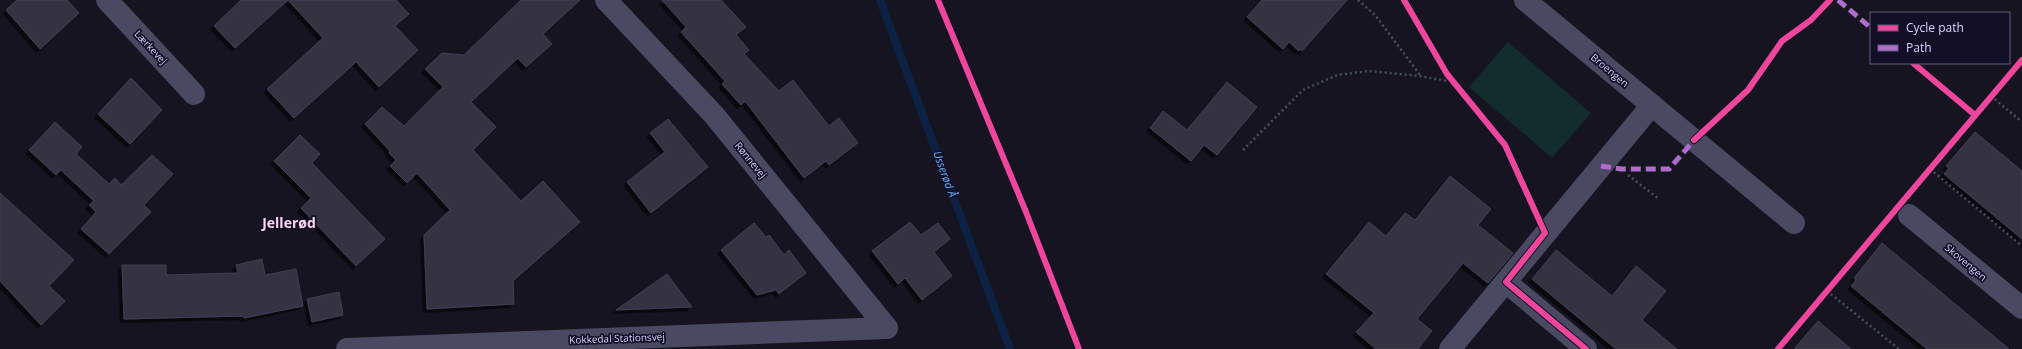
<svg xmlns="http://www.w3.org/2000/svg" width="2022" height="349" font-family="'Open Sans',sans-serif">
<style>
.green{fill:#132c2d}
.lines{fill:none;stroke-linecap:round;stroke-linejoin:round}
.stream{stroke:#0d2144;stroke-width:8}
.building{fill:#343243;stroke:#433f54;filter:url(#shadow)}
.path{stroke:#44505f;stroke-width:2.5;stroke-dasharray:2 3;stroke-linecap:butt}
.minor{stroke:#4a4962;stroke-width:22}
.quiet{stroke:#b06ccc;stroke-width:5;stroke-dasharray:10 5;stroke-linecap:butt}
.cycleway-casing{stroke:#130f26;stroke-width:8}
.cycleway{stroke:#ed469a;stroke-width:6}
.labels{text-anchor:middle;stroke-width:3.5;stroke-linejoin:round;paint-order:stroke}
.street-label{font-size:10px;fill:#d9d4ff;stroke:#130f26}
.water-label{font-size:11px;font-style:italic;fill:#62b6ff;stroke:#130f26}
.district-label{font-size:14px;font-weight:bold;fill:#ffd6f0;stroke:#130f26}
</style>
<defs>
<filter id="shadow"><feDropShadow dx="-3.5" dy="3.5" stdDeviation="0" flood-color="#0009"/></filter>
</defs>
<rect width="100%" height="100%" fill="#161421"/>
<!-- green -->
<polygon class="green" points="1508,42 1591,113 1552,158 1469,87"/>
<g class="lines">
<!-- stream -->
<polyline class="stream" points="880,0 1010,349"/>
</g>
<!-- building -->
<g class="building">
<polygon points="17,0 67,0 79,13 40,49 6,10"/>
<polygon points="241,0 396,0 409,14 395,26 418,50 379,87 356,62 294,118 267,89 323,38 288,0 235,48 214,26"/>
<polygon points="521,0 580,0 543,34 552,44 526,67 518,58 471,102 496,127 473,150 521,201 543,181 580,222 513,281 514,304 427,309 424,235 450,210 417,173 407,183 390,166 396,160 389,153 390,151 365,124 382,107 404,126 443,87 425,69 442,53 464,55"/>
<polygon points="662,0 721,0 746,27 736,35 749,50 744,54 779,91 793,80 829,126 839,118 858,143 829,165 826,161 804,178 745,101 741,105 722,84 725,81 681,32 686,27"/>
<polygon points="1262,0 1347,0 1302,51 1301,49 1299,51 1289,42 1283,49 1247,17"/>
<polygon points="131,78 162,110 130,144 98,114"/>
<polygon points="1227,82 1257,107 1217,155 1204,145 1191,161 1150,128 1163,111 1187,130"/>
<polygon points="668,119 708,167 651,213 627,182 665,152 650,133"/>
<polygon points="55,122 82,147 76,154 109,184 115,178 121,185 152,155 173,174 144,205 151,212 109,254 81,229 96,212 89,205 94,201 61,170 56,175 29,150"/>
<polygon points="1975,132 2022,171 2022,239 1944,174 1949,168 1946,166"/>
<polygon points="300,135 320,154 312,163 385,239 356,266 301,208 311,198 274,161"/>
<polygon points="1450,176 1491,209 1478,225 1513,253 1488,283 1463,263 1417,319 1432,331 1418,349 1376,349 1356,332 1374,313 1326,274 1369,222 1386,236 1405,213 1415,220"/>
<polygon points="0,193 74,260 49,286 65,301 41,325 0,281"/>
<polygon points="910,222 921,235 938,223 950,239 934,252 952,276 922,300 905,278 898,284 872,251"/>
<polygon points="754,223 766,237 769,235 784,255 789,250 806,273 779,294 776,290 757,295 721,250"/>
<polygon points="1882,243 2009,349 1927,349 1851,286 1856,280 1854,278"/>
<polygon points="1556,250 1612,296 1636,266 1666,291 1642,320 1677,349 1616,349 1532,279"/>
<polygon points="262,259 265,275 296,269 303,306 244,318 243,316 124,319 122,265 166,265 166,275 238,273 236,265"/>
<polygon points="667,274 692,307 616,310"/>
<polygon points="339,292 343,315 312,322 307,299"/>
<polygon points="1818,321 1851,349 1794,349"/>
</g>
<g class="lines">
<!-- path -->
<g class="path">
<polyline points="1358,0 1375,15 1420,75"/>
<polyline points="1991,96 2022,122"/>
<polyline points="1243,150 1303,90 1337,75 1369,71 1420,76 1453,82"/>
<polyline points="1930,169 2022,246"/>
<polyline points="1628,175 1659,199"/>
<polyline points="1827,291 1899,349"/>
</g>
<!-- minor -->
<g class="minor">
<polyline points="107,0 194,94"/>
<polyline points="606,0 714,115 887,328"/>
<polyline points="1525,0 1794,223"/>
<polyline points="1909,215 2022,308"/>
<polyline points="1506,282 1586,349"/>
<polyline points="347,349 887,328"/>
<polyline points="1450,349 1652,105"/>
</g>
<!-- quiet -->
<g class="quiet">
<polyline points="1838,0 1871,28"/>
<polyline points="1601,166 1621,169 1669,169 1696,138"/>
</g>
<!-- cycleway casing -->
<g class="cycleway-casing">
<g id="cycleway">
<polyline points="938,0 1026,212 1079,349"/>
<polyline points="1404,0 1447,74 1505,145 1545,233 1506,282 1586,349"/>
<polyline points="1913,63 1975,115"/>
<polyline points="1694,140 1748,90 1782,41 1811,20 1830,0"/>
<polyline points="1778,349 2022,60"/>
</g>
</g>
<!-- cycleway -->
<use href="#cycleway" class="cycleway"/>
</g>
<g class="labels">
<!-- street labels -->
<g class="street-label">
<text transform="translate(151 47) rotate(47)" y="4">Lærkevej</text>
<text transform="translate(1610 70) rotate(40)" y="4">Broengen</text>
<text transform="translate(751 160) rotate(51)" y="4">Rønnevej</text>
<text transform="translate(1966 262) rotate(40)" y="4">Skovengen</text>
<text transform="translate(617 338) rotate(-2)" y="4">Kokkedal Stationsvej</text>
</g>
<!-- water labels -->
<g class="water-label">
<text transform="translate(945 174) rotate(70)" y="4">Usserød Å</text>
</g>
<!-- district labels -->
<g class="district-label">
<text x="289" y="228">Jellerød</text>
</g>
</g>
<!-- legend -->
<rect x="1870" y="12" width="140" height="52" fill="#130f26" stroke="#625e7d"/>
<rect x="1878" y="25" width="20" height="6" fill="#ed469a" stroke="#625e7d"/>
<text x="1906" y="32" font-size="12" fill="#d9d4ff">Cycle path</text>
<rect x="1878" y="45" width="20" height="6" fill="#b06ccc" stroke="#625e7d"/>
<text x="1906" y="52" font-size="12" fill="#d9d4ff">Path</text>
</svg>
